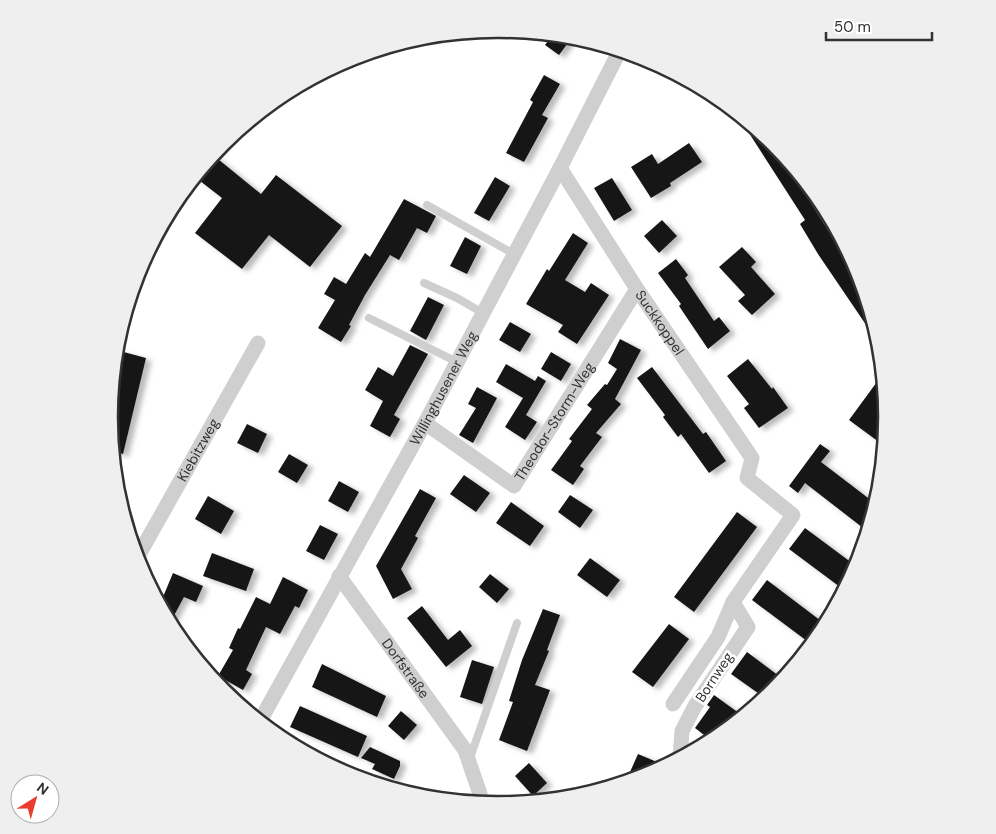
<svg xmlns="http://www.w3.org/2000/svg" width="996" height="834" font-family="'DM Sans',sans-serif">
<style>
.building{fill:#191919;filter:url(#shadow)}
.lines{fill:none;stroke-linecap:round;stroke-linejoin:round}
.service{stroke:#cfcfcf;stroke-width:8}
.minor{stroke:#cfcfcf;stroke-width:15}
.labels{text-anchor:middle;stroke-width:5;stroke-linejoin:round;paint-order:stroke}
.street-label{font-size:14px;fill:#323232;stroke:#fff}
.rim{fill:none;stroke:#323232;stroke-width:2.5}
</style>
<defs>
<filter id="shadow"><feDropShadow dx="5.5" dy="3" stdDeviation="2.5" flood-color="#0004"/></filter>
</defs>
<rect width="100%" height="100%" fill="#fff"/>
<!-- building -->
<g class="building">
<polygon points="553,34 573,36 559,55 545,45"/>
<polygon points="544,75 560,84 542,115 548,118 524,162 506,153 533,102 530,100"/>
<polygon points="742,117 773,143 819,201 812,205 836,243 837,242 855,270 857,269 878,337 875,338 818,254 800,224 805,220 740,119"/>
<polygon points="689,143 702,162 670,183 671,186 651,198 631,167 652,154 658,164"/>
<polygon points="213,155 261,194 276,175 342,226 310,267 269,235 242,269 195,233 222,198 195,177"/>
<polygon points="495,177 510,186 489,221 474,213"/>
<polygon points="612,178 632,210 614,221 594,188"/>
<polygon points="404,199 436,216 427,233 417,228 399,260 390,255 365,295 349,325 351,326 341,342 318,328 335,300 324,294 334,277 346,284 365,253 370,257"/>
<polygon points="662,220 677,236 659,253 644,236"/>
<polygon points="573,233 588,243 565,280 585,292 591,283 609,295 577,344 558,332 563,325 526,304 547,269 549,271"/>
<polygon points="465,237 481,246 467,274 450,266"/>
<polygon points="742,247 756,262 751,267 775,294 752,315 738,301 745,295 719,267"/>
<polygon points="676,259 688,275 685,278 714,321 719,317 730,331 708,349 679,306 681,304 658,273"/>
<polygon points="428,297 444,305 426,340 410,331"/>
<polygon points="510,322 531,334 520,352 499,340"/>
<polygon points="620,339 641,350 615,399 621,404 596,433 602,437 580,466 584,469 573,485 551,470 572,441 569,439 592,409 587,405 605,384 607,385 617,369 608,363"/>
<polygon points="410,345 428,354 394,415 400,419 390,437 370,426 383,401 365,390 378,367 393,376"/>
<polygon points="120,351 146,358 123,454 113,451 110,417 114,374"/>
<polygon points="551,352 571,364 561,381 541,369"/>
<polygon points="748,359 772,389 773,387 788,408 759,428 744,408 749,404 727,376"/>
<polygon points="506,364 535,381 538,376 546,381 526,415 537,422 525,440 505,427 523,398 496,382"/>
<polygon points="652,367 703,434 706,432 726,461 709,473 681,434 678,437 663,417 665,415 637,378"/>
<polygon points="882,375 886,417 883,445 849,420"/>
<polygon points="477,387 497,398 473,443 459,435 476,408 468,404"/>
<polygon points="247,424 267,434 258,453 237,443"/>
<polygon points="820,444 830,451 821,462 876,504 867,531 805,483 798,493 789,486"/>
<polygon points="289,454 308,465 297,483 278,472"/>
<polygon points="464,475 490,493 476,512 450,494"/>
<polygon points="339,481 359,492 348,512 328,501"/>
<polygon points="420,489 436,498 415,536 418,538 401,569 412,589 393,599 376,566"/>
<polygon points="570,495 593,510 580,528 558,512"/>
<polygon points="208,496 234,511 221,534 195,519"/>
<polygon points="511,502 544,526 530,546 496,523"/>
<polygon points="737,512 757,527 694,612 674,597"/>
<polygon points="320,525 338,534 324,560 306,551"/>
<polygon points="805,528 856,566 844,590 789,549"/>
<polygon points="212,553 254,569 246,591 203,576"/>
<polygon points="590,558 620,580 607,597 577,575"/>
<polygon points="173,573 203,586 196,602 184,597 170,623 160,604"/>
<polygon points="490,574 509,589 497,603 479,587"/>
<polygon points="283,577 308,590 299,608 295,606 280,634 266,627 246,670 252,674 243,690 218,676 233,650 229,648 238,628 240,629 256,597 270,604"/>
<polygon points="767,580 825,624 811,644 752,600"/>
<polygon points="422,606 448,640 460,630 472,646 446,667 407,618"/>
<polygon points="543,609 560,615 547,650 549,651 535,685 550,690 527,751 499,740 513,702 509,701 522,660"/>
<polygon points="669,624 689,639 653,687 632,672"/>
<polygon points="747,652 783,679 765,698 731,674"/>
<polygon points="472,660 494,667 482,704 460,697"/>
<polygon points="322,664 386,696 377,717 312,687"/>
<polygon points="714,695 743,716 712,741 695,728 710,707 707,705"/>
<polygon points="300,706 367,736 358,757 290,727"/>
<polygon points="401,711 417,725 404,740 388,726"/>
<polygon points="370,747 400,761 400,766 394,779 372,769 375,764 361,758"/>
<polygon points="638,754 657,762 652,773 642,777 630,772"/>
<polygon points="529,763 547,783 533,796 515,776"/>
</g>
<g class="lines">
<!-- service -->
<g class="service">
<polyline points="427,205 514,254"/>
<polyline points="424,283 457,298 483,313"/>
<polyline points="369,318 457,362"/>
<polyline points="470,758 517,623"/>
</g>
<!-- minor -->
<g class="minor">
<path id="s1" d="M 560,168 L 637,289 L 752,458 L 747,478 L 793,515 L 733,602 L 748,627 L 695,706 L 682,731 L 680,758"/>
<path id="s2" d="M 425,423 L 514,486 L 637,289"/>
<path id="s3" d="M 137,558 L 258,343"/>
<path id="s4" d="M 339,576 L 465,750 L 480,794 L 480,804"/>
<polyline points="673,704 718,637 733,602"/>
<path id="s5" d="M 260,721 L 425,423 L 560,168 L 620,50"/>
</g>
</g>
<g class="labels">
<!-- street labels -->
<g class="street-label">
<text dy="5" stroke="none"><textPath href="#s1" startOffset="184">Suckkoppel</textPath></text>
<text dy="5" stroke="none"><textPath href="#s5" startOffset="380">Willinghusener Weg</textPath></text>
<text dy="5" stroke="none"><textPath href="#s2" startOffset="185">Theodor-Storm-Weg</textPath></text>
<text dy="5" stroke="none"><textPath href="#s3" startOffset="124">Kiebitzweg</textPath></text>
<text dy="5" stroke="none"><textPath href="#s4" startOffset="114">Dorfstraße</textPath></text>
<text transform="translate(714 677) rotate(-57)" y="5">Bornweg</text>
</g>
</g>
<!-- crop -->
<path d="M0 0H996V834H0ZM497 38H499A379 379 0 0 1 878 417V417A379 379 0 0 1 499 796H497A379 379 0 0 1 118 417V417A379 379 0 0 1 497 38Z" fill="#efefef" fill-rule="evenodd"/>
<path class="rim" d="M497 38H499A379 379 0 0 1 878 417V417A379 379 0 0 1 499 796H497A379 379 0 0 1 118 417V417A379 379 0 0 1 497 38Z"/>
<!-- north arrow -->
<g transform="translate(35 799) rotate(37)"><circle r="24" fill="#ffffff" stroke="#adadad"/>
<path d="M0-4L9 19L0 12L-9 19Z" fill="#ea3d32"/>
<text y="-8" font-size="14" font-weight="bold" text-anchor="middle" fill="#323232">N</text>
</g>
<!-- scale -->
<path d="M826 32v8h106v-8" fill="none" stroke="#323232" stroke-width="2.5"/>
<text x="834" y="32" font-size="15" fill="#323232" stroke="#ffffff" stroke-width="4" paint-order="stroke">50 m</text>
</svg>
